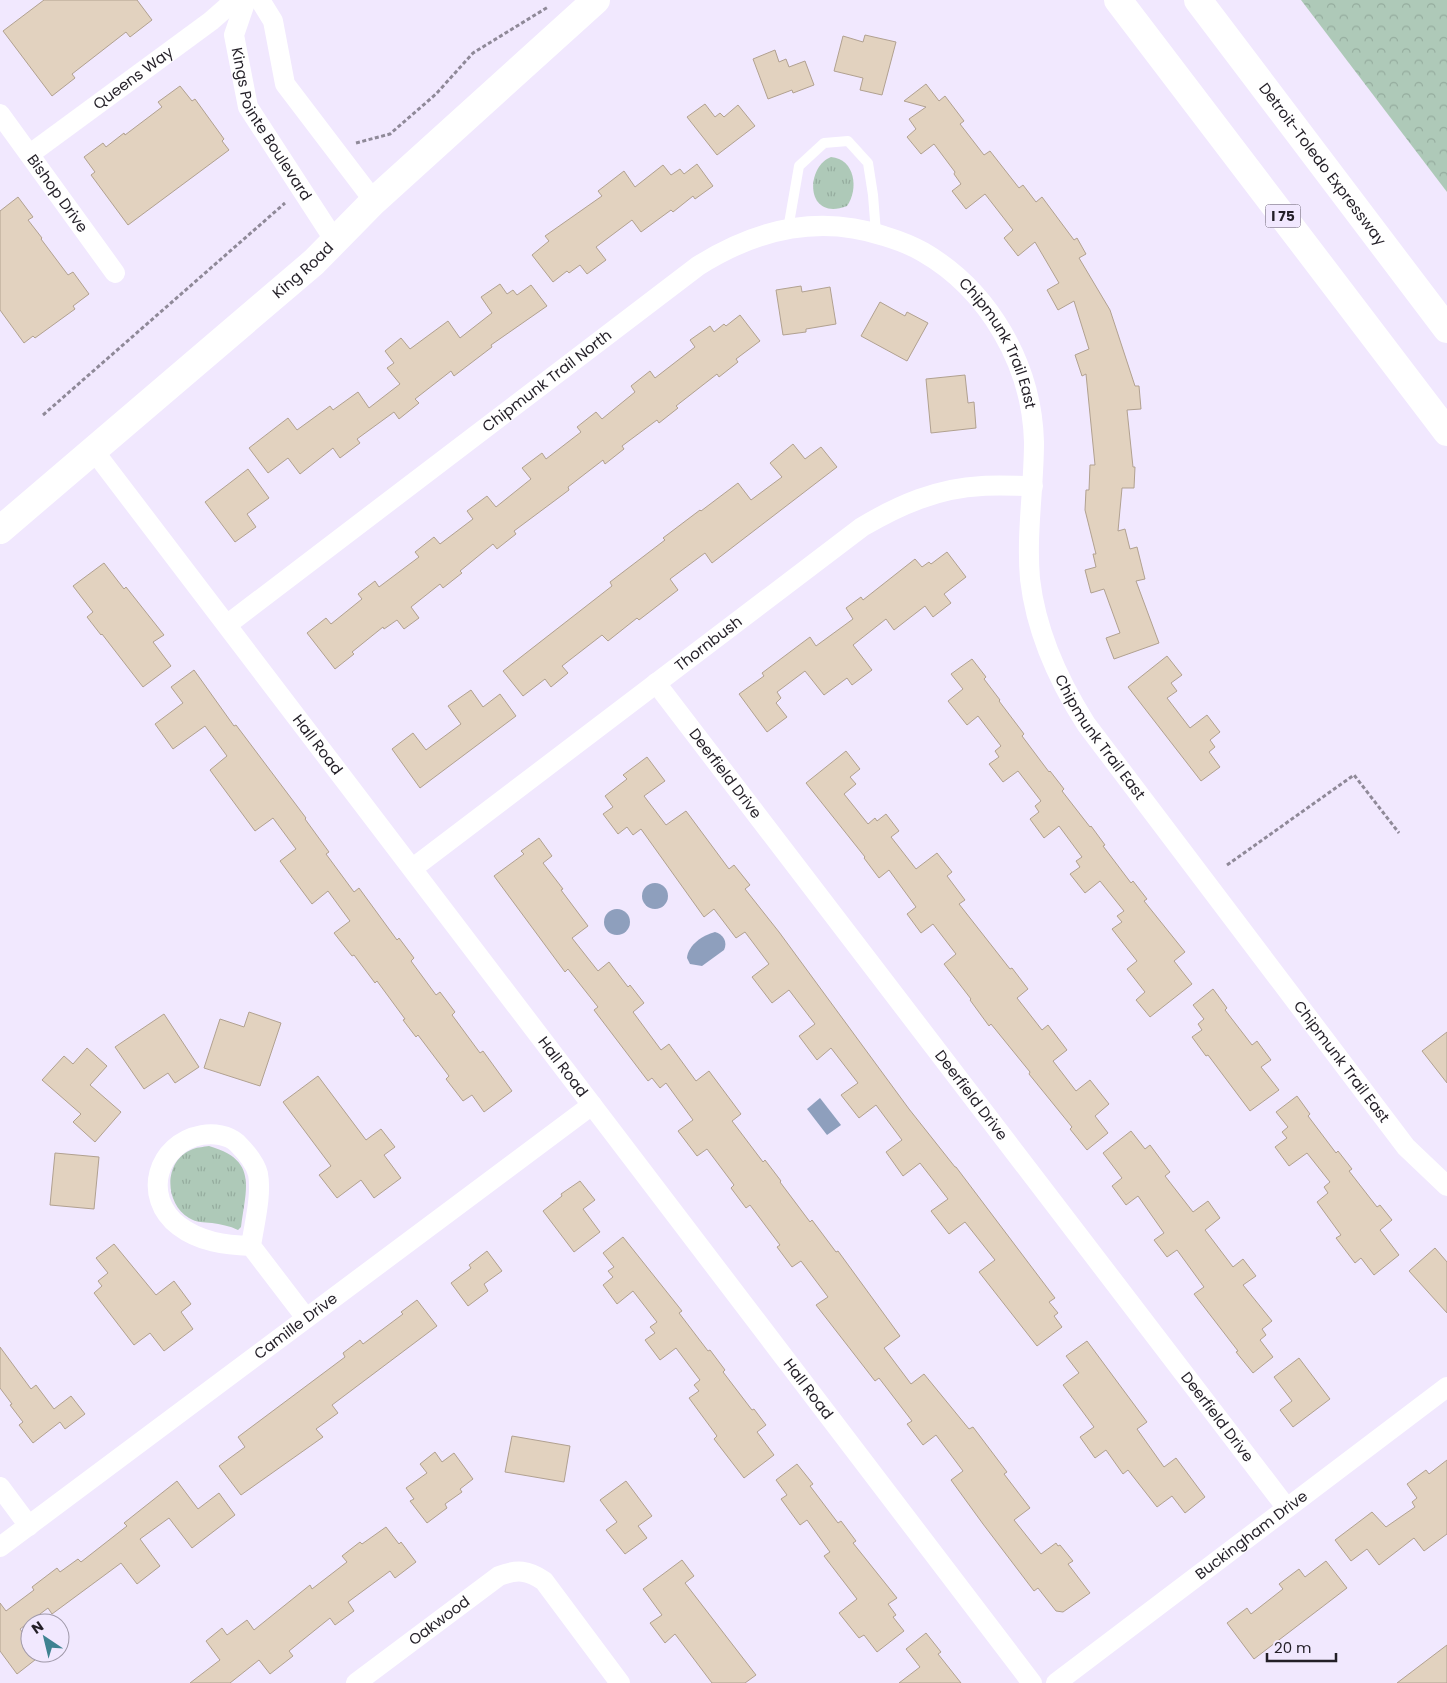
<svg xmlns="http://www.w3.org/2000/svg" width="1447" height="1683" font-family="Poppins,sans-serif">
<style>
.grass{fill:url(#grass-tufts)}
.forest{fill:url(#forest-crowns)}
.water{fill:#8e9fbd}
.building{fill:#e2d2bf;stroke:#b1a190}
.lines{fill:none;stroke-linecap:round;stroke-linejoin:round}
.path{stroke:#8f8998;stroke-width:3;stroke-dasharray:4 2.5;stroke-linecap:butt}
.lane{stroke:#fff;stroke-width:10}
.street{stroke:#fff;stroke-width:20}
.secondary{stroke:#fff;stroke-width:28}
.highway{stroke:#fff;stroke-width:28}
.labels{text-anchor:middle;stroke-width:4.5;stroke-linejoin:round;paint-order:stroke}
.shield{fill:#f1e8fe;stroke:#615b68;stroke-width:1}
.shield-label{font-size:14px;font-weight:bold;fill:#231f27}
.street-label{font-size:15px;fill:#231f27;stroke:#f1e8fe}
</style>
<defs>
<pattern id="grass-tufts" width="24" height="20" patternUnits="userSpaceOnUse" patternTransform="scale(1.25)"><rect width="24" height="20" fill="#aec9b8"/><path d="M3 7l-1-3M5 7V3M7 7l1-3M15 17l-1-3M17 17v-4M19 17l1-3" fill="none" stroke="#95ac9e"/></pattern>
<pattern id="forest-crowns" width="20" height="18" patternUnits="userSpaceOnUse" patternTransform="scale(1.25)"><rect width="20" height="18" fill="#aec9b8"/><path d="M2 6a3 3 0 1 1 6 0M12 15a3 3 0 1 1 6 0" fill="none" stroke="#95ac9e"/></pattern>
</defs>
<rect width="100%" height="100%" fill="#f1e8fe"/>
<!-- grass -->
<g class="grass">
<path d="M 831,157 C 855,159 859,189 847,206 C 805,222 805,167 831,157 Z"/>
<path d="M 209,1146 C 258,1160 246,1187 241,1227 L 238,1230 C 230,1226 220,1224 212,1223 C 203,1222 197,1223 189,1218 C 164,1203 163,1160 193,1149 C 198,1147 204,1147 209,1146 Z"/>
</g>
<!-- forest -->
<polygon class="forest" points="1301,0 1447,0 1447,192"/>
<!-- water -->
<g class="water">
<circle cx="655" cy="896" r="13"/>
<circle cx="617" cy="922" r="13"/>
<path d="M 715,932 C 723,934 728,942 724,950 L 702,966 L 690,964 L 687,958 C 688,945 703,935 715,932 Z"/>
<polygon points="820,1098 841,1125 827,1135 807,1109"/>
</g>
<!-- building -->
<g class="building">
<polygon points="44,0 137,0 152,20 130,37 126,32 72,74 75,78 52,96 3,31"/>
<polygon points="865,35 896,42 882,95 860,90 863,78 834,71 843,36 863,42"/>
<polygon points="775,50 779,62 786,59 789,67 805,61 814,85 793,93 792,90 768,99 753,59"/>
<polygon points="926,84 939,101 945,96 964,121 960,124 984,155 990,151 1019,188 1023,185 1036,202 1042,197 1074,240 1077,238 1086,254 1079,258 1110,310 1135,386 1139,386 1141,409 1127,410 1133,467 1135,467 1134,488 1122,488 1118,531 1125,529 1130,549 1137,547 1145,579 1136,581 1159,643 1114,659 1106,638 1120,633 1104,589 1091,593 1085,570 1096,567 1093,554 1096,554 1085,510 1086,490 1089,490 1090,465 1095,465 1086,374 1082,376 1075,355 1089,349 1074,301 1058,310 1047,290 1059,283 1035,242 1018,256 1004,238 1013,230 985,194 966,209 952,191 961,184 954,174 955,172 934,144 921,154 907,137 916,129 909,119 926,107 904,101"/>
<polygon points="180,86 192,101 195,99 224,139 222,141 229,150 128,225 91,175 95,172 84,157 103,143 106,147 124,133 125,135 162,107 158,102"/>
<polygon points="705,104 715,117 720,113 724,117 738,105 755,126 717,155 687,117"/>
<polygon points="697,164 713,186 695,199 693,196 673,212 671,210 641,232 632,220 596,247 606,260 587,274 580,265 569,273 567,271 553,282 532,255 549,241 545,236 602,196 598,191 624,171 635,187 663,165 671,175 680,169 684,174"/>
<polygon points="18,197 33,217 28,220 42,238 41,239 68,275 73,272 89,294 73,306 75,309 35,338 33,336 24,343 0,310 0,211"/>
<polygon points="500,284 507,294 513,290 517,295 531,285 547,306 491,345 492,347 454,376 451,371 415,399 419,403 399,419 394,412 357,439 360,443 340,458 333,448 300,474 288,458 268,473 249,448 288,418 297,430 330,406 333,410 358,392 369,408 400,384 387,368 394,363 385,351 401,338 410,349 448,321 460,338 492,313 481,297"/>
<polygon points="801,286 802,292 830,287 836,324 806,329 806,332 783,335 776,290"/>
<polygon points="880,302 905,316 907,312 928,323 907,361 861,336"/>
<polygon points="740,315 760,341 736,359 738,362 719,377 717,374 676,406 678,408 659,423 657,420 622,446 624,449 605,464 603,460 568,487 569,490 514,531 516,534 497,549 493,544 460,571 462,573 443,588 440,584 411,607 419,618 404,629 397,620 384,629 383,627 352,652 354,654 335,669 307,633 326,618 331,624 362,599 358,594 375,581 379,587 419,557 415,552 434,537 440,544 473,519 467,511 487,496 496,507 531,479 522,468 542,453 546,459 581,432 577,427 596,412 602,419 635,392 631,386 650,371 655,378 695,347 690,340 710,326 714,332 724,324 726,326"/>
<polygon points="965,375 968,403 974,402 976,428 931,433 926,379"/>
<polygon points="793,444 805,459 821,447 837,467 712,563 705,553 670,579 678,590 639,620 637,618 608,641 602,635 562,666 568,673 551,687 545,679 523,696 503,671 612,586 610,582 665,540 663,538 700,510 701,511 738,483 751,500 782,477 770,463"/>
<polygon points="248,469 269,498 247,514 256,527 235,542 205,502"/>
<polygon points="947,552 966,577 944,594 951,603 933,617 925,606 894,630 886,619 853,645 872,670 852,685 847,678 824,695 805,671 777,692 781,698 776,703 787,717 767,732 739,694 764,676 762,673 810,637 816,646 853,619 846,608 861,597 863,600 915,559 922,567 929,562 931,564"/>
<polygon points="104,563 124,589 126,587 164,635 153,642 171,666 143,687 102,634 101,635 87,617 93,612 73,586"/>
<polygon points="1167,656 1182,675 1171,683 1177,691 1167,698 1190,728 1207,715 1220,732 1210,740 1215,747 1209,752 1220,767 1201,781 1128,687"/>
<polygon points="972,659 986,677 984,679 1000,700 999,701 1024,734 1022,736 1049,772 1050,771 1064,789 1062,791 1090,827 1091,826 1105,845 1103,846 1131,883 1133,881 1147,899 1144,901 1185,952 1174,961 1192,984 1150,1017 1136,1000 1145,992 1127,969 1137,961 1112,929 1122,922 1117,916 1124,911 1100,881 1085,893 1070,874 1080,867 1076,861 1082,857 1059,826 1044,838 1030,819 1039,812 1035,806 1041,801 1018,771 1003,782 989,764 999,757 995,751 1001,746 978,716 967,725 948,701 963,689 951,674"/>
<polygon points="194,670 234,726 236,725 306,818 305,819 329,852 326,854 354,892 359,888 397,940 399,938 414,958 411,961 436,995 440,992 455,1012 452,1015 480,1053 483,1051 512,1091 484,1112 472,1095 463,1101 446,1079 449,1076 418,1035 416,1037 403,1020 405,1019 377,981 375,983 354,955 352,956 334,933 350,921 328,891 312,904 280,861 296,849 273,818 255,831 210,770 227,756 205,726 173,749 155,724 183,703 171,687"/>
<polygon points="471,690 483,707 500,694 516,716 420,788 392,749 413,733 426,750 461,724 448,706"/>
<polygon points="846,751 860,769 850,777 856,784 844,794 868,824 875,818 877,821 886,814 899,831 891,837 916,869 937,853 952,872 947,876 965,900 959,904 1010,969 1012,968 1028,989 1017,998 1042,1030 1048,1025 1067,1050 1053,1061 1076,1091 1090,1080 1109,1104 1095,1116 1108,1133 1087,1150 1070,1129 1072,1127 1029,1074 1030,1072 991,1024 989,1026 970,1000 971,999 944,964 956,954 933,924 921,933 907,914 916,907 889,870 879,878 864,858 865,857 806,783"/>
<polygon points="647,757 665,781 644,796 666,825 686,811 729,869 734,865 750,885 745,889 779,932 909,1109 955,1167 956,1167 1055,1298 1049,1302 1058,1313 1054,1316 1062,1327 1037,1346 979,1272 995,1260 965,1222 949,1234 931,1211 948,1199 920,1163 903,1176 886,1152 902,1140 876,1105 859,1118 841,1095 858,1083 831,1048 817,1060 799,1036 815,1024 789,990 772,1003 752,977 769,964 745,932 736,938 714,909 704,917 641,829 633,835 627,827 618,834 603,814 613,807 605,796 627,779 623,775"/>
<polygon points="539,838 552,856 543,863 563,889 561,890 588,926 572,938 598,971 609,962 628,987 630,985 644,1003 633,1012 661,1050 669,1044 696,1081 709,1071 741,1114 732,1121 763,1162 765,1160 781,1181 780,1182 810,1222 812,1220 836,1252 838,1251 900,1336 884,1348 911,1384 924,1374 969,1429 973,1427 1007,1472 1004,1474 1030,1508 1014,1520 1041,1554 1056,1543 1058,1546 1060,1545 1073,1561 1068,1564 1090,1593 1063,1612 1056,1611 1038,1588 1034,1591 983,1524 951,1480 963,1471 936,1435 923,1445 907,1424 912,1421 879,1378 875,1381 816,1305 828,1297 801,1261 792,1267 777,1247 780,1245 750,1205 746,1208 731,1188 734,1185 707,1149 697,1156 678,1131 693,1120 666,1083 660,1088 652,1078 648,1081 594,1010 598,1007 568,969 565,972 494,876 524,854 521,851"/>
<polygon points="1213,989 1227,1008 1225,1010 1252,1045 1257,1041 1271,1060 1261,1067 1279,1090 1250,1111 1208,1055 1206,1056 1192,1037 1202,1030 1198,1024 1204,1019 1193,1005"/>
<polygon points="249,1012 281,1023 260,1086 204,1068 220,1019 244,1027"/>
<polygon points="164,1014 199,1067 175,1083 168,1073 144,1089 115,1047"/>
<polygon points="1447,1032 1447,1083 1422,1051"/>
<polygon points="87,1048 107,1066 90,1085 121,1112 95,1142 73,1122 81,1114 42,1080 64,1056 73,1064"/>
<polygon points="318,1076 366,1140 381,1129 395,1147 384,1155 401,1178 374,1198 361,1180 337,1198 319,1175 331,1166 283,1102"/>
<polygon points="1297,1096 1310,1114 1308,1116 1336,1153 1338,1151 1352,1169 1349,1171 1377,1207 1380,1205 1392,1220 1380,1230 1399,1255 1374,1275 1361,1258 1355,1263 1336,1238 1341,1235 1317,1202 1328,1193 1324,1187 1330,1182 1307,1153 1289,1166 1275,1147 1287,1138 1282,1132 1288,1127 1276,1112"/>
<polygon points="1131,1131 1145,1149 1150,1145 1170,1172 1165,1176 1193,1212 1208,1201 1220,1218 1205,1230 1233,1267 1243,1259 1256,1276 1243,1285 1272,1321 1262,1329 1266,1335 1260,1340 1273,1357 1253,1373 1236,1352 1238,1351 1194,1294 1204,1287 1177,1250 1167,1257 1154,1240 1164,1233 1138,1196 1126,1205 1112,1186 1122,1178 1103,1153"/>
<polygon points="55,1153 99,1157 94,1209 50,1205"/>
<polygon points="580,1181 595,1200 583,1209 600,1232 574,1252 543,1211 562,1196 561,1194"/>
<polygon points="623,1237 682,1311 679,1313 708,1351 710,1350 725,1370 723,1372 752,1410 754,1409 766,1425 757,1432 774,1455 744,1478 714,1439 717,1436 689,1398 699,1391 694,1385 700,1380 676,1348 660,1360 645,1340 655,1333 650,1327 657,1322 633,1291 617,1304 603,1285 613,1277 608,1271 614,1267 603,1253"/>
<polygon points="114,1244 156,1295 174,1281 191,1304 181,1312 193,1329 164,1351 150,1333 134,1345 94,1293 102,1286 98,1281 108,1273 96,1258"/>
<polygon points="1435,1248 1447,1262 1447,1313 1409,1271"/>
<polygon points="487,1251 502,1271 484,1284 488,1291 468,1306 451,1283 471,1268 469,1265"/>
<polygon points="417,1300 437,1326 332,1405 338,1413 316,1429 323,1437 241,1495 219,1466 245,1447 238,1437 345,1357 343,1353 360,1340 363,1344 403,1314 401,1312"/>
<polygon points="1087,1341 1147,1422 1137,1429 1164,1467 1176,1458 1205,1497 1185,1513 1172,1496 1157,1507 1128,1470 1123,1474 1106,1450 1095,1458 1080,1437 1094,1427 1063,1385 1079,1373 1066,1356"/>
<polygon points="0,1347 31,1389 36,1385 54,1409 71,1396 85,1414 65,1429 60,1422 33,1443 19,1425 23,1422 10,1405 12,1404 0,1388"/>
<polygon points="1299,1358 1330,1399 1293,1427 1280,1410 1292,1401 1274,1377"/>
<polygon points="512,1436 570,1446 564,1482 505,1472"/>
<polygon points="435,1452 442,1462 454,1453 473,1479 460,1489 462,1492 445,1504 447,1508 427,1523 410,1501 414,1499 406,1488 427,1473 420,1464"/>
<polygon points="1447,1460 1447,1534 1424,1551 1414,1538 1379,1565 1367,1549 1351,1561 1335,1540 1372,1512 1386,1527 1415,1507 1412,1502 1417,1498 1407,1484 1426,1470 1429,1474"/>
<polygon points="797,1464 813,1484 810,1486 838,1523 841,1521 856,1541 853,1543 897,1598 888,1604 896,1615 893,1617 904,1631 877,1652 864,1635 859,1638 839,1613 857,1599 824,1556 830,1552 807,1520 800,1525 781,1499 787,1495 776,1480"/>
<polygon points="177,1481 198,1509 219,1493 235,1515 192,1548 169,1518 140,1539 160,1566 137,1584 121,1563 52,1614 48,1608 20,1629 30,1643 30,1653 38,1653 40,1656 17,1674 0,1651 0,1603 6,1611 34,1590 32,1587 57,1568 60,1572 78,1559 81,1562 127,1526 124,1523"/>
<polygon points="626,1481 652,1516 638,1526 647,1538 625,1554 606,1530 617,1522 600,1500"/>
<polygon points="386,1527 399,1544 401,1542 416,1562 395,1578 390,1571 348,1602 354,1611 335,1625 330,1618 289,1651 293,1656 270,1674 259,1660 230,1683 190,1683 220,1660 206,1641 222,1628 227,1635 247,1620 254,1630 310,1585 312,1589 347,1562 342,1556 360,1542 362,1544"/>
<polygon points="682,1560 694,1576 685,1583 756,1675 745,1683 712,1683 675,1634 665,1643 650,1623 662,1615 643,1589"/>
<polygon points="1326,1561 1347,1588 1254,1659 1227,1623 1247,1608 1251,1614 1283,1589 1279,1584 1299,1569 1305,1577"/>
<polygon points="926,1633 941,1652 938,1654 961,1683 899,1683 920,1667 906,1649"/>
<polygon points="1447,1645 1447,1683 1397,1683"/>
</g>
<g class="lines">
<!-- path -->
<g class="path">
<polyline points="356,143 390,134 436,94 473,53 548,7"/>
<polyline points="43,415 285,203"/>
<polyline points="1227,865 1354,775 1399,833"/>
</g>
<!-- lane -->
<polyline class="lane" points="788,229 799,166 824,143 848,141 868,163 873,195 876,233"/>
<!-- street -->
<g class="street">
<path id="s1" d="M 246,0 L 234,35 L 248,107 L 335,241"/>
<polyline points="260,0 273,21 285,84 374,201"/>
<path id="s2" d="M 0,114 L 115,273"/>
<path id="s3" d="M 30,154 L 211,21 L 235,0"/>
<path id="s4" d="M 94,451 L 1032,1683"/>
<path id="s5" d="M 228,624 L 698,266 C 755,230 818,214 884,236 C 897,240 911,245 923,252 C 989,290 1032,365 1034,442 C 1034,488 1026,533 1030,579 C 1036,631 1058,680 1086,724 L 1406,1147 L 1447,1186"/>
<path id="s6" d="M 656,683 L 1286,1507"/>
<path id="s7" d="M 413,868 L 862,527 C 899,505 938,488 982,486 C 999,485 1016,486 1033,486"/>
<path d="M 251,1246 C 254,1225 262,1195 258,1174 C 255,1162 246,1152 237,1143 C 228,1135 214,1133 202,1135 C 157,1143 141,1197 179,1226 C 200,1242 225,1245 251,1246 L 306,1318"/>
<polyline points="0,1487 29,1526"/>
<path id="s8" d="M 0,1547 L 592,1105"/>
<path id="s9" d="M 356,1683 L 499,1576 C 517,1569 528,1570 544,1581 L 620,1683"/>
<path id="s10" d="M 1056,1683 L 1447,1387"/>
</g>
<!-- secondary -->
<path class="secondary" id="s11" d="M 0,530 L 314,262 L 374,201 L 596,0"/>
<!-- highway -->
<g class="highway">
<polyline points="1118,0 1447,432"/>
<path id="s12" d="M 1198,0 L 1447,329"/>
</g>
</g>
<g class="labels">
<!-- shield labels -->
<rect class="shield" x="1265.5" y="204.5" width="35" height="23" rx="4"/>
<g class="shield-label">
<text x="1283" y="221">I 75</text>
</g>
<!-- street labels -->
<g class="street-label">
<text dy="5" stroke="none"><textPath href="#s3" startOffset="128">Queens Way</textPath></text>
<text dy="5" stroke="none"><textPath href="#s1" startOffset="135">Kings Pointe Boulevard</textPath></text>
<text dy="5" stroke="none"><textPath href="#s12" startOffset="206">Detroit-Toledo Expressway</textPath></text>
<text dy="5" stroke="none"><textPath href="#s2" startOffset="98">Bishop Drive</textPath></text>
<text dy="5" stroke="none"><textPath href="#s11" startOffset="399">King Road</textPath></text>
<text dy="5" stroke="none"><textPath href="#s5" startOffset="950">Chipmunk Trail East</textPath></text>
<text dy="5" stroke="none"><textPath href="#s5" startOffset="401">Chipmunk Trail North</textPath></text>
<text dy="5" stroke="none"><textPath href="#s7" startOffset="371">Thornbush</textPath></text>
<text dy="5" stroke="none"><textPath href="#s5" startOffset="1370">Chipmunk Trail East</textPath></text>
<text dy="5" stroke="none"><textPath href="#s4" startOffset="369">Hall Road</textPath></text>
<text dy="5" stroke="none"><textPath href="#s6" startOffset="114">Deerfield Drive</textPath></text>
<text dy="5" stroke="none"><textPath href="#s5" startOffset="1775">Chipmunk Trail East</textPath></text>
<text dy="5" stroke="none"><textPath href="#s4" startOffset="774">Hall Road</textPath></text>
<text dy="5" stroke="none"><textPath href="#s6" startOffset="519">Deerfield Drive</textPath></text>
<text dy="5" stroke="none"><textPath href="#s8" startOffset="369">Camille Drive</textPath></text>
<text dy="5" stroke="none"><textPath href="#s4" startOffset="1179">Hall Road</textPath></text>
<text dy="5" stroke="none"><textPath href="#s6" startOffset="924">Deerfield Drive</textPath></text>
<text dy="5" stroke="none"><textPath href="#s10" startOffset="245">Buckingham Drive</textPath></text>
<text dy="5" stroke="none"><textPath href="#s9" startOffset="104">Oakwood</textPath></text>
</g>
</g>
<!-- north arrow -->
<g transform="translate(45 1638) rotate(325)"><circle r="24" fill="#f1e8fe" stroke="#9f98a8"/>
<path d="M0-4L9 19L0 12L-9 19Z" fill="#3e8291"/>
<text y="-8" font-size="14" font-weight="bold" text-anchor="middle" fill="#231f27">N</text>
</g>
<!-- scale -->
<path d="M1267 1653v8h69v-8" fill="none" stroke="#231f27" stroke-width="2.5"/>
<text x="1274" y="1653" font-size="15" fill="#231f27" stroke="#f1e8fe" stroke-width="4" paint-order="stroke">20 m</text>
</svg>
